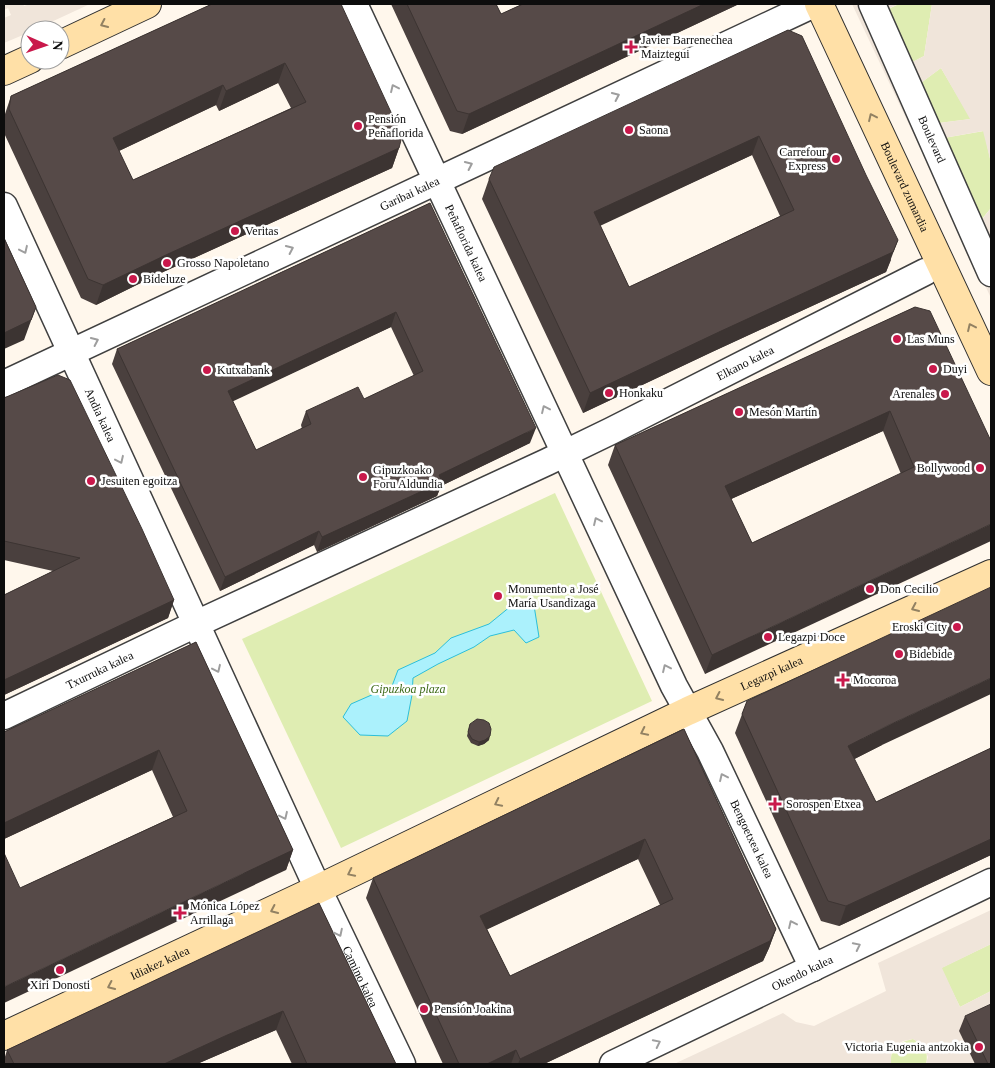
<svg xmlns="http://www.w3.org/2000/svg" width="995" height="1068" font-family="'Times New Roman',serif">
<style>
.green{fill:#dfedb2}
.plaza{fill:#f0e5da;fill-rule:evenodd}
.water{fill:#abf1fc;stroke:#2bbfda}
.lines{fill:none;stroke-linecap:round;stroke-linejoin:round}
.street-casing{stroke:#404040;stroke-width:29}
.secondary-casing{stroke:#2f2f2f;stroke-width:30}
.street{stroke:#fff;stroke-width:26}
.secondary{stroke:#ffe0a7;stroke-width:28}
.wall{fill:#4a403e;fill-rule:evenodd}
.shaded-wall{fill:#3c3432}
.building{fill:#564a48;stroke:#3c3432;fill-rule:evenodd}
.oneway{stroke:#928162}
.oneway2{stroke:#9e9e9e}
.poi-dot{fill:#c9184b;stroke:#fff;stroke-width:2}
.labels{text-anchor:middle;stroke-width:5;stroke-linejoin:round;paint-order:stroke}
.poi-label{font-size:12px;fill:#0d0d0d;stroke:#fff;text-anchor:start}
.street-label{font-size:12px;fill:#0d0d0d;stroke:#fff}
.park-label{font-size:12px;font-style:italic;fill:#3c6a17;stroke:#fff}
</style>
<rect width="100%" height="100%" fill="#fff7ec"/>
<!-- green -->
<g class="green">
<polygon points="899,4 932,4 924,56 907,65 882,12"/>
<polygon points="941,68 971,119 931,124 914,88"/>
<polygon points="984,131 991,163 991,208 976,226 938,139"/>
<polygon points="555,493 652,701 341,848 242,639"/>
<polygon points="991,944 991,991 960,1007 941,968"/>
<path d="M 913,1039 C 924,1045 929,1051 926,1064 L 891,1064 C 890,1047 897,1043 913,1039 Z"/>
</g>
<!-- plaza -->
<g class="plaza">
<polygon points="4,4 23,4 24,6 30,4 90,4 34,30 30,30 30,32 4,43 4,18 11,15 8,8 4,10"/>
<path d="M 852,4 L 899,4 L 882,11 L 907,65 L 924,56 L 932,4 L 991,4 L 991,163 L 983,131 L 938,139 L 977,226 L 991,208 L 991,298 ZM 941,68 L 970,119 L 931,124 L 914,88 Z"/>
<polygon points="991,910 991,944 942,968 960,1007 991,991 991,1016 959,1031 975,1064 926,1064 928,1057 923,1045 913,1039 903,1041 895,1046 891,1055 891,1064 674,1064 783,1013 796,1022 814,1026 886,991 878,963"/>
</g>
<!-- water -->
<polygon class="water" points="533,599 539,637 526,643 514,630 490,636 474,647 438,664 413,678 412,695 407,721 388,736 360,735 343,717 351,704 392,686 398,670 435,653 451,638 489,624 511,606"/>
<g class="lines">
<!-- street casing -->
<g class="street-casing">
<g id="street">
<path id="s1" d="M 354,4 L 674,686 L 710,751 L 813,968"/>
<path id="s2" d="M 872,4 L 991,273"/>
<path id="s3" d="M 4,206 L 318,889 L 402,1064"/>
<path id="s4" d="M 4,384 L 814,4"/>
<path id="s5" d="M 4,716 L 196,624 L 547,462 L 611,431 L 925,272"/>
<path id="s6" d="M 613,1064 L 991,882"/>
</g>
</g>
<!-- secondary casing -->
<g class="secondary-casing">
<g id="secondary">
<path id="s7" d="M 819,4 L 991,371"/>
<polyline points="60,45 147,4"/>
<polyline points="4,71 30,59"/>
<path id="s8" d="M 4,1036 L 318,889 L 688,711 L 991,574"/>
</g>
</g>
<!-- street -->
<use href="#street" class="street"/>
<!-- secondary -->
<use href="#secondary" class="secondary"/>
</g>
<!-- wall -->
<g class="wall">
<path d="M 212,4 L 399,148 L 392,168 L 161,273 L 96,305 L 81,298 L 4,133 L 4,117 L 11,96 ZM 278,83 L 291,108 L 133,180 L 119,151 L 216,105 L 219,111 Z"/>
<polygon points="391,4 496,4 501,14 523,4 739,4 462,134 450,131"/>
<path d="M 788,30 L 891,260 L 886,272 L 712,352 L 583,413 L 482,199 L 489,179 ZM 752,155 L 780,216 L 629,287 L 600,225 Z"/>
<path d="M 430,203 L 530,443 L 441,486 L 437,496 L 317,552 L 314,545 L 220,591 L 112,364 L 117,349 ZM 391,327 L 414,376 L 364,399 L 306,411 L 301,425 L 302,429 L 256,450 L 232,401 Z"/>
<path d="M 915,307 L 991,441 L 705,674 L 608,465 L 615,445 ZM 883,431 L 901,474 L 752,543 L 731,499 Z"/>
<polygon points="4,398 174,600 168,618 4,695 4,595 53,571 4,560"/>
<polygon points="196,642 293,850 286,870 20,888 173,817 152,770 4,839 4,732"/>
<polygon points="747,701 882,745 854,759 876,802 991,748 991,855 839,926 821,921 735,733"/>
<polygon points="470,724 489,740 484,744 478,746 471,743 467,736"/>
<path d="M 684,729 L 776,929 L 769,948 L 763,961 L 544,1064 L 443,1064 L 366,898 L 373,878 ZM 638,859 L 660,905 L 510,976 L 487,929 Z"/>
<polygon points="319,903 396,1064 292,1064 276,1030 197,1064 4,1064 4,1060 7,1050"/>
<polygon points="965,1016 991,1064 975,1064 959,1031"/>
</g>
<!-- shaded-wall -->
<g class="shaded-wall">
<polygon points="704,4 739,4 462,134 469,114"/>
<polygon points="285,63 278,83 219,111 226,91"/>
<polygon points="223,85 216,105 106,157 113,138"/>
<polygon points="759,136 752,155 587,232 594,212"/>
<polygon points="399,148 392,168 161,273 96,305 103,285 168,254"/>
<polygon points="898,240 886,272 712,352 583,413 590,393"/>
<polygon points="36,307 24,340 4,349 4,333"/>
<polygon points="396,312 391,327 223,406 228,391"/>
<polygon points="890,411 883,431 718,505 725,486"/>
<polygon points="536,428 530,443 441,486 437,496 317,552 322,537 439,475"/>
<polygon points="991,524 991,541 705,674 712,655"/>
<polygon points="319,531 314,545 220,591 225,577"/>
<polygon points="174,600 168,618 4,695 4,680"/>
<polygon points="991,678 991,694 882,745 841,766 848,746 889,725"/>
<polygon points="490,736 489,740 484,744 478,746 479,742"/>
<polygon points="159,750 152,770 4,839 4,823"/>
<polygon points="645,839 638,859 473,936 480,916"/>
<polygon points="991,839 991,855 839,926 846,906"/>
<polygon points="293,850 286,870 4,1003 4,987"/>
<polygon points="776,929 769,948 763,961 544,1064 518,1064 520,1059"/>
<polygon points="283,1011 276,1030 197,1064 164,1064 225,1036"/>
<polygon points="516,1050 511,1064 487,1064"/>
</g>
<!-- building -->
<g class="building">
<path d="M 212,4 L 341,4 L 402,136 L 399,148 L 168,254 L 103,285 L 88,279 L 9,109 L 11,96 ZM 285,63 L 306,102 L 133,180 L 113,138 L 223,85 L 226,91 Z"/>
<polygon points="407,4 496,4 501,14 523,4 704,4 469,114 457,111"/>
<path d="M 788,30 L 802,36 L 866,175 L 898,240 L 893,252 L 719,332 L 590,393 L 489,179 L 494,167 ZM 759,136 L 794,210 L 629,287 L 594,212 Z"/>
<path d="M 430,203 L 536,428 L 439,475 L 442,482 L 322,537 L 319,531 L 225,577 L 117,349 ZM 396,312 L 423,371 L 364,399 L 358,387 L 306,411 L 311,424 L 256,450 L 228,391 Z"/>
<polygon points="4,238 36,307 31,320 4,333"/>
<path d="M 915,307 L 930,311 L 991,441 L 991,524 L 712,655 L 615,445 ZM 890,411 L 914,467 L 752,543 L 725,486 Z"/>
<polygon points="58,375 70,380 142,529 174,600 4,680 4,595 80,558 4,541 4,398"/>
<polygon points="991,587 991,678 889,725 848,746 876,802 991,748 991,839 846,906 828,901 742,714 747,701"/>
<polygon points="196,642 293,850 4,987 4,853 20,888 187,811 159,750 4,823 4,732"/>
<polygon points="477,719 484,720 489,723 491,729 490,736 485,740 479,742 472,739 468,732 470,724"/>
<path d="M 684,729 L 776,929 L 770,941 L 520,1059 L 516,1050 L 487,1064 L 459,1064 L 373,878 ZM 645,839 L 673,899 L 510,976 L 480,916 Z"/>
<polygon points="319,903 396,1064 307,1064 283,1011 225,1036 164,1064 14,1064 7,1050"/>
<polygon points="991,1004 991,1064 988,1064 965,1016"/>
</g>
<!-- one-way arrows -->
<defs><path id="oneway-chevron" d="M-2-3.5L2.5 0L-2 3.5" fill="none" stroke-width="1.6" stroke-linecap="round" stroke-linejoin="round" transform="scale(1.25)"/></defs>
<g class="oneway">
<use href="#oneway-chevron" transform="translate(104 24) rotate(155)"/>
<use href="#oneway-chevron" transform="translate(872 117) rotate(-115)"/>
<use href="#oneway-chevron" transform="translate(971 327) rotate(-115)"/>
<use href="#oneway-chevron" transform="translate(915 608) rotate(156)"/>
<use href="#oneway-chevron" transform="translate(719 697) rotate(155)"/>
<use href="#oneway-chevron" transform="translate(644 732) rotate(154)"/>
<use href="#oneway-chevron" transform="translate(498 803) rotate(154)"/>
<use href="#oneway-chevron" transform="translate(351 873) rotate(154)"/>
<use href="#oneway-chevron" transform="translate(274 910) rotate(155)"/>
<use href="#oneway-chevron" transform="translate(111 986) rotate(155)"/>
</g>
<g class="oneway2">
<use href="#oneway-chevron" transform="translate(394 88) rotate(-115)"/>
<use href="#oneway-chevron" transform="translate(616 96) rotate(-25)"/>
<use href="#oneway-chevron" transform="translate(469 165) rotate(-25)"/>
<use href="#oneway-chevron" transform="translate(290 249) rotate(-25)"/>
<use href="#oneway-chevron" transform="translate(24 250) rotate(65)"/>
<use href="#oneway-chevron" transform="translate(95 341) rotate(-25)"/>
<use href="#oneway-chevron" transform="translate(545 409) rotate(-115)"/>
<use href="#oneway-chevron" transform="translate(120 460) rotate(65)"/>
<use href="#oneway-chevron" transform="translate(597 521) rotate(-115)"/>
<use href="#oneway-chevron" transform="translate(666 668) rotate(-115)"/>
<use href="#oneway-chevron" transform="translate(217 669) rotate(65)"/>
<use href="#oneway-chevron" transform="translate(723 777) rotate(-115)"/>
<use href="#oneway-chevron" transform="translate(284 816) rotate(65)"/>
<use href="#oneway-chevron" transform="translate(792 924) rotate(-115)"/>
<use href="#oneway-chevron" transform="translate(339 933) rotate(64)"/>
<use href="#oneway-chevron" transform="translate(857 946) rotate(-26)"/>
<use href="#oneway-chevron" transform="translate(657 1043) rotate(-26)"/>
</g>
<!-- markers -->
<g class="poi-dot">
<path d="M628.5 39.5h5v5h5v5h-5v5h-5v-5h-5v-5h5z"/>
<circle cx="358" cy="126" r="5"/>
<circle cx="629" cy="130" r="5"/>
<circle cx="836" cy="159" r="5"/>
<circle cx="235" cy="231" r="5"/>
<circle cx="167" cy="263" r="5"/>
<circle cx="133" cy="279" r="5"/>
<circle cx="897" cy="339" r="5"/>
<circle cx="933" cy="369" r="5"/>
<circle cx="207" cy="370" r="5"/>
<circle cx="609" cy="393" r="5"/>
<circle cx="945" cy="394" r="5"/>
<circle cx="739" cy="412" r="5"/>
<circle cx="980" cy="468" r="5"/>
<circle cx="363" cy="477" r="5"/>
<circle cx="91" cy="481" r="5"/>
<circle cx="870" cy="589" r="5"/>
<circle cx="498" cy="596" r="5"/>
<circle cx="957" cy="627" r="5"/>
<circle cx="768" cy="637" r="5"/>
<circle cx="899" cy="654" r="5"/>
<path d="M840.5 672.5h5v5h5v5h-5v5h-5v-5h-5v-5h5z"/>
<path d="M772.5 796.5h5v5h5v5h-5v5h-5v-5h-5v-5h5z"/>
<path d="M177.5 905.5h5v5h5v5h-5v5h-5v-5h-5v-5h5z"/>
<circle cx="60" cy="970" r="5"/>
<circle cx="424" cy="1009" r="5"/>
<circle cx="979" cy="1047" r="5"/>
</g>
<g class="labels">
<!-- poi labels -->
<g class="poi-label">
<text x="641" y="44">Javier Barrenechea<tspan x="641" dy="14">Maiztegui</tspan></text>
<text x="368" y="123">Pensión<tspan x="368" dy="14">Peñaflorida</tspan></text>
<text x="639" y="134">Saona</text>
<text x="826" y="156" text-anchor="end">Carrefour<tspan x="826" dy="14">Express</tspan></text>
<text x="245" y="235">Veritas</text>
<text x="177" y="267">Grosso Napoletano</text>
<text x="143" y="283">Bideluze</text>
<text x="907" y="343">Las Muns</text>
<text x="943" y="373">Duyi</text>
<text x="217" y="374">Kutxabank</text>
<text x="619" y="397">Honkaku</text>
<text x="935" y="398" text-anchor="end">Arenales</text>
<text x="749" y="416">Mesón Martín</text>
<text x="970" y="472" text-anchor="end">Bollywood</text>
<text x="373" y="474">Gipuzkoako<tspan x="373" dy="14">Foru Aldundia</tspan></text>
<text x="101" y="485">Jesuiten egoitza</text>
<text x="508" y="593">Monumento a José<tspan x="508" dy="14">María Usandizaga</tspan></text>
<text x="880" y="593">Don Cecilio</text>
<text x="947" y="631" text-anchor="end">Eroski City</text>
<text x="778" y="641">Legazpi Doce</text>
<text x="909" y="658">Bidebide</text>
<text x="853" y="684">Mocoroa</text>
<text x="786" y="808">Sorospen Etxea</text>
<text x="190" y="910">Mónica López<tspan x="190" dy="14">Arrillaga</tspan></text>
<text x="60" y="989" text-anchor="middle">Xiri Donosti</text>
<text x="434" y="1013">Pensión Joakina</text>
<text x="969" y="1051" text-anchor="end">Victoria Eugenia antzokia</text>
</g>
<!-- street labels -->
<g class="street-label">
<text dy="4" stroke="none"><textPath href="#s2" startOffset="148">Boulevard</textPath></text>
<text dy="4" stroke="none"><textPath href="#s7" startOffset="202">Boulevard zumardia</textPath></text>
<text dy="4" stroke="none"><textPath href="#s4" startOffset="448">Garibai kalea</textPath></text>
<text dy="4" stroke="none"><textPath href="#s1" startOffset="264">Peñaflorida kalea</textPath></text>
<text dy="4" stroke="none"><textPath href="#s5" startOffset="821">Elkano kalea</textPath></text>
<text dy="4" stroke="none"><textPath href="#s3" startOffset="230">Andia kalea</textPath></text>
<text dy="4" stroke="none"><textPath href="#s5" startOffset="106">Txurruka kalea</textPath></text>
<text dy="4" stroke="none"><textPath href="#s8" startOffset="849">Legazpi kalea</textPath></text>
<text dy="4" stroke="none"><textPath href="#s1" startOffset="925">Bengoetxea kalea</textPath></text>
<text dy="4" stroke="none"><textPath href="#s8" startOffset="172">Idiakez kalea</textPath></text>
<text dy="4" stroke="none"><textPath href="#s6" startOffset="210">Okendo kalea</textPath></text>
<text dy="4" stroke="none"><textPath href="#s3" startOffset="849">Camino kalea</textPath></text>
</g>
<!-- park labels -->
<g class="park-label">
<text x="408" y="693">Gipuzkoa plaza</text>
</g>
</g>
<!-- border -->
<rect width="995" height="1068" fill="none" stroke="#0d0d0d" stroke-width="10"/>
<!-- north arrow -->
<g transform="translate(45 45) rotate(92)"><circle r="24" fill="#ffffff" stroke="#9e9e9e"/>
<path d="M0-4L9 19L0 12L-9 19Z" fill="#c9184b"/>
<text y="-8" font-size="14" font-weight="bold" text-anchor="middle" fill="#0d0d0d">N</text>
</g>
</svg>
